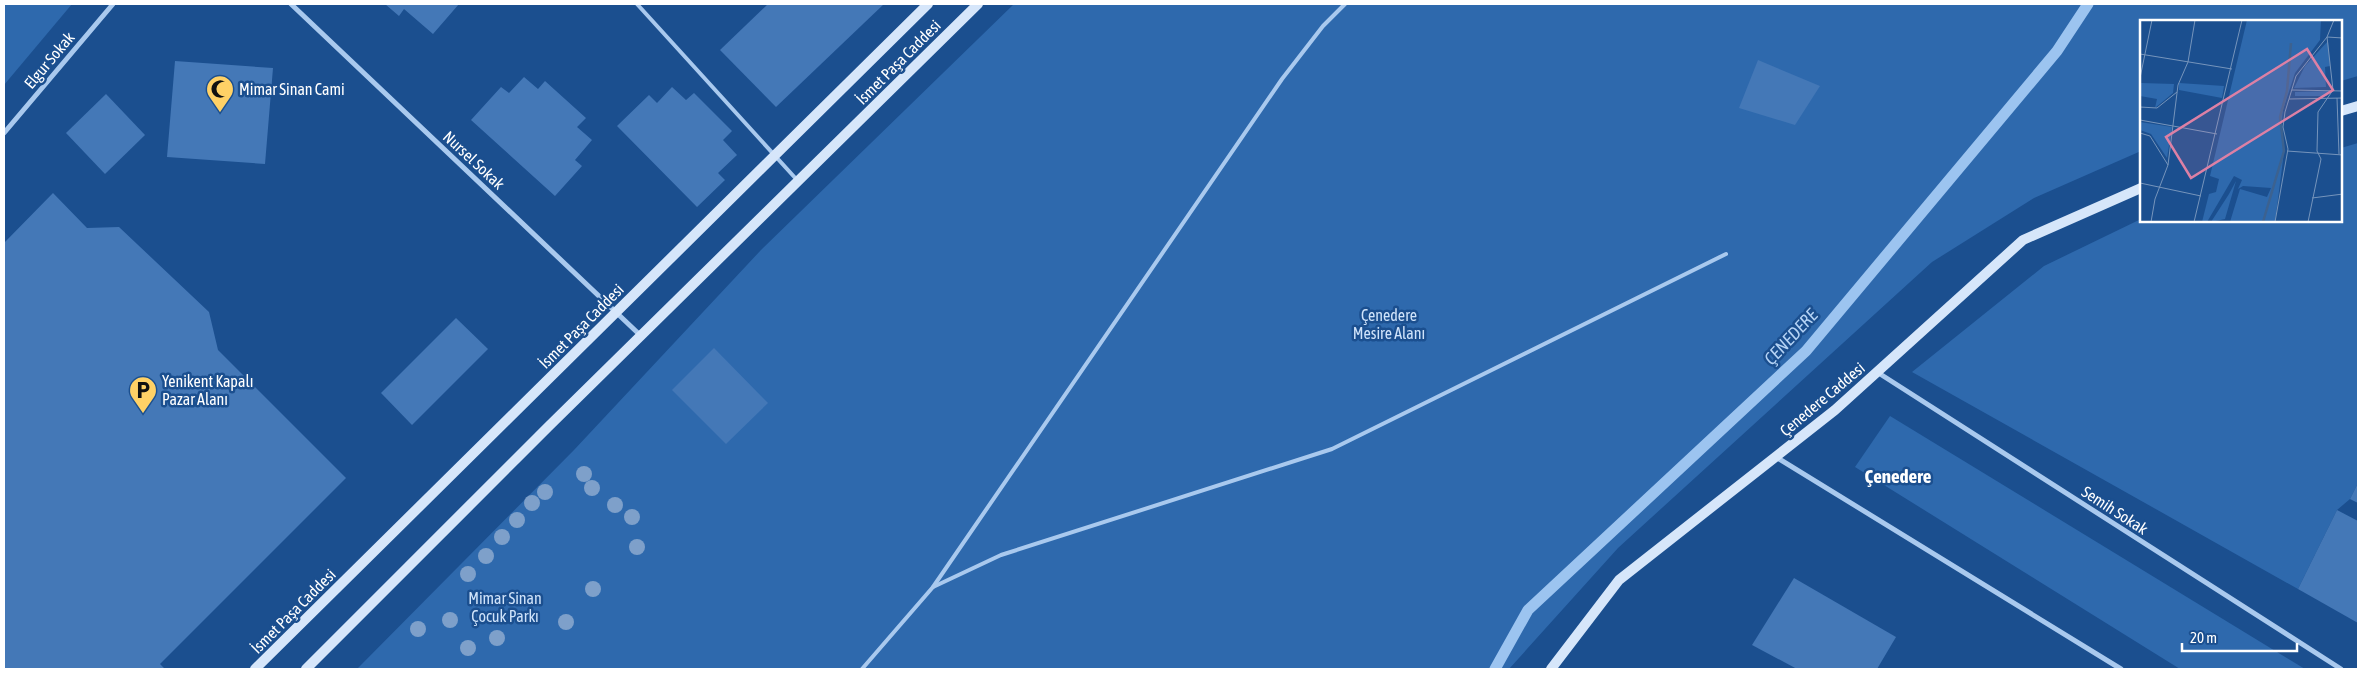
<svg xmlns="http://www.w3.org/2000/svg" width="2362" height="673" font-family="'Asap Condensed',sans-serif">
<style>
.green{fill:#2e69ad}
.lines{fill:none;stroke-linecap:round;stroke-linejoin:round}
.stream{stroke:#9cc4f0;stroke-width:11}
.building{fill:#4478b7}
.lane{stroke:#a9c9ee;stroke-width:4}
.street{stroke:#a9c9ee;stroke-width:5}
.secondary{stroke:#d6e6fa;stroke-width:10}
.tree{fill:#7ea0ca}
.labels{text-anchor:middle;stroke-width:5;stroke-linejoin:round;paint-order:stroke}
.street-label{font-size:16px;fill:#fff;stroke:#1b4f8f}
.poi-label{font-size:16px;fill:#fff;stroke:#1b4f8f;text-anchor:start}
.park-label{font-size:16px;fill:#cfe3fa;stroke:#1b4f8f}
.water-label{font-size:18px;font-style:italic;fill:#b5d3f5;stroke:#1b4f8f}
.quarter-label{font-size:19px;font-weight:bold;fill:#fff;stroke:#1b4f8f}
.inset-river{fill:none;stroke:#3c6290;stroke-width:2.5}
.inset-road{fill:none;stroke:#7695bc;stroke-width:1}
.view{fill:#dd80a5;fill-opacity:0.15;stroke:#dd80a5;stroke-width:2.5}
.inset-edge{fill:none;stroke:#fff;stroke-width:2.5}
</style>
<rect width="100%" height="100%" fill="#1b4f8f"/>
<!-- green -->
<g class="green">
<polygon points="4,4 72,4 4,85"/>
<polygon points="1014,4 2358,4 2358,76 2341,81 2341,21 2141,21 2141,151 2034,198 1932,262 1618,548 1509,669 357,669 574,450 761,250"/>
<polygon points="2358,143 2358,483 2350,499 2337,510 2298,589 1912,372 2044,266 2141,219 2141,221 2341,221 2341,148"/>
<polygon points="1890,416 2305,669 2180,669 1855,467"/>
</g>
<g class="lines">
<!-- stream -->
<polyline class="stream" points="1495,669 1528,610 1806,351 2057,51 2088,4"/>
</g>
<!-- building -->
<g class="building">
<polygon points="385,4 459,4 433,34 404,9 399,16"/>
<polygon points="768,4 884,4 776,107 720,50"/>
<polygon points="1758,60 1820,86 1795,125 1739,108"/>
<polygon points="175,61 273,68 265,164 167,157"/>
<polygon points="524,77 538,89 545,81 586,118 577,127 592,140 575,160 582,166 555,196 471,120 501,87 509,93"/>
<polygon points="672,87 686,100 694,93 732,131 723,140 737,155 718,173 725,180 697,207 617,126 649,95 657,103"/>
<polygon points="106,94 145,135 105,174 66,133"/>
<polygon points="53,193 87,228 119,227 209,312 218,350 346,478 160,664 165,669 4,669 4,243"/>
<polygon points="456,318 488,349 412,425 381,393"/>
<polygon points="714,348 768,403 726,444 672,390"/>
<polygon points="2358,483 2358,503 2350,499"/>
<polygon points="2337,510 2358,521 2358,623 2298,589"/>
<polygon points="1794,578 1896,637 1877,669 1797,669 1752,645"/>
</g>
<g class="lines">
<!-- lane -->
<g class="lane">
<polyline points="637,4 798,181"/>
<polyline points="933,587 1001,555 1332,449 1726,254"/>
<polyline points="862,669 933,587 1282,79 1323,26 1345,4"/>
</g>
<!-- street -->
<g class="street">
<polyline points="291,4 640,335"/>
<polyline points="4,133 113,4"/>
<polyline points="1877,372 2341,669"/>
<polyline points="1776,457 2121,669"/>
</g>
<!-- secondary -->
<g class="secondary">
<polyline points="2341,111 2358,106"/>
<polyline points="255,669 928,4"/>
<polyline points="306,669 548,427 978,4"/>
<polyline points="1551,669 1619,580 1835,410 2023,240 2141,188"/>
</g>
</g>
<!-- trees -->
<g class="tree">
<circle cx="584" cy="474" r="8"/>
<circle cx="592" cy="488" r="8"/>
<circle cx="545" cy="492" r="8"/>
<circle cx="532" cy="503" r="8"/>
<circle cx="615" cy="505" r="8"/>
<circle cx="632" cy="517" r="8"/>
<circle cx="517" cy="520" r="8"/>
<circle cx="502" cy="537" r="8"/>
<circle cx="637" cy="547" r="8"/>
<circle cx="486" cy="556" r="8"/>
<circle cx="468" cy="574" r="8"/>
<circle cx="593" cy="589" r="8"/>
<circle cx="450" cy="620" r="8"/>
<circle cx="566" cy="622" r="8"/>
<circle cx="418" cy="629" r="8"/>
<circle cx="497" cy="638" r="8"/>
<circle cx="468" cy="648" r="8"/>
</g>
<!-- icons -->
<defs>
<g id="mosque-pin" transform="scale(1.4375)"><path d="M0 17L-7.5 6A9.5 9.5 0 1 1 7.5 6Z" fill="#ffd166" stroke="#1b4f8f"/><path d="M3.5-4.9A6 6 0 1 0 3.5 4.9A5 5 0 1 1 3.5-4.9Z" fill="#111"/></g>
<g id="parking-pin" transform="scale(1.4375)"><path d="M0 17L-7.5 6A9.5 9.5 0 1 1 7.5 6Z" fill="#ffd166" stroke="#1b4f8f"/><path d="M-3.5-5.5H1a3.5 3.5 0 0 1 0 7H-1V5.5H-3.5ZM-1-3.4V-.6H.8a1.4 1.4 0 0 0 0-2.8Z" fill="#111"/></g>
</defs>
<g fill-rule="evenodd">
<use href="#mosque-pin" x="220" y="89"/>
<use href="#parking-pin" x="143" y="390"/>
</g>
<g class="labels">
<!-- street labels -->
<g class="street-label">
<text transform="translate(49 60) rotate(-50)" y="6">Elgur Sokak</text>
<text transform="translate(898 62) rotate(-45)" y="6">İsmet Paşa Caddesi</text>
<text transform="translate(474 160) rotate(43)" y="6">Nursel Sokak</text>
<text transform="translate(581 326) rotate(-45)" y="6">İsmet Paşa Caddesi</text>
<text transform="translate(1822 399) rotate(-40)" y="6">Çenedere Caddesi</text>
<text transform="translate(2115 510) rotate(33)" y="6">Semih Sokak</text>
<text transform="translate(293 611) rotate(-45)" y="6">İsmet Paşa Caddesi</text>
</g>
<!-- poi labels -->
<g class="poi-label">
<text x="239" y="95">Mimar Sinan Cami</text>
<text x="162" y="387">Yenikent Kapalı<tspan x="162" dy="18">Pazar Alanı</tspan></text>
</g>
<!-- park labels -->
<g class="park-label">
<text x="1389" y="321">Çenedere<tspan x="1389" dy="18">Mesire Alanı</tspan></text>
<text x="505" y="604">Mimar Sinan<tspan x="505" dy="18">Çocuk Parkı</tspan></text>
</g>
<!-- water labels -->
<g class="water-label">
<text transform="translate(1791 337) rotate(-47)" y="6">ÇENEDERE</text>
</g>
<!-- quarter labels -->
<g class="quarter-label">
<text x="1898" y="483">Çenedere</text>
</g>
</g>
<!-- overview -->
<g transform="translate(2140 20)">
<rect width="202" height="202" fill="#1b4f8f"/>
<path d="M 107,0 L 181,0 L 180,20 L 155,53 L 143,90 L 141,110 L 144,132 L 135,202 L 90,202 L 100,169 L 127,177 L 131,168 L 103,166 L 98,169 L 102,160 L 94,156 L 67,202 L 62,202 L 69,174 L 76,172 L 79,159 L 70,156 ZM 188,21 L 190,46 L 185,47 L 186,67 L 154,68 L 165,46 ZM 1,63 L 34,64 L 33,73 L 15,88 L 17,79 L 0,76 ZM 39,63 L 84,66 L 82,78 L 39,70 ZM 190,71 L 187,76 L 155,76 L 155,72 ZM 0,102 L 32,107 L 27,138 L 11,114 L 0,110 ZM 96,161 L 85,199 L 71,202 L 89,174 Z" fill="#2e69ad"/>
<path class="inset-river" d="M 123,202 L 144,131 L 140,97 L 147,71 L 151,23"/>
<path class="inset-road" d="M 187,17 L 203,18M 0,34 L 92,49M 0,58 L 12,0M 152,70 L 203,71M 197,78 L 199,134M 149,79 L 203,78M 0,87 L 17,88 L 37,72M 0,100 L 77,114M 0,113 L 10,116 L 28,145M 147,131 L 203,135M 0,163 L 61,176M 172,178 L 203,174M 11,202 L 15,179 L 28,145 L 38,65 L 48,42 L 55,0M 54,202 L 102,0M 135,202 L 148,129 L 143,107 L 145,92 L 156,56 L 187,17 L 194,0M 168,202 L 181,139 L 177,131 L 178,92 L 193,70 L 187,17"/>
<path class="view" d="M 167,29 L 193,70 L 51,158 L 26,117 Z"/>
<rect width="202" height="202" class="inset-edge"/>
</g>
<!-- border -->
<rect width="2362" height="673" fill="none" stroke="#ffffff" stroke-width="10"/>
<!-- scale -->
<path d="M2182 643v8h115v-8" fill="none" stroke="#ffffff" stroke-width="2.5"/>
<text x="2190" y="643" font-size="15" fill="#ffffff" stroke="#1b4f8f" stroke-width="4" paint-order="stroke">20 m</text>
</svg>
